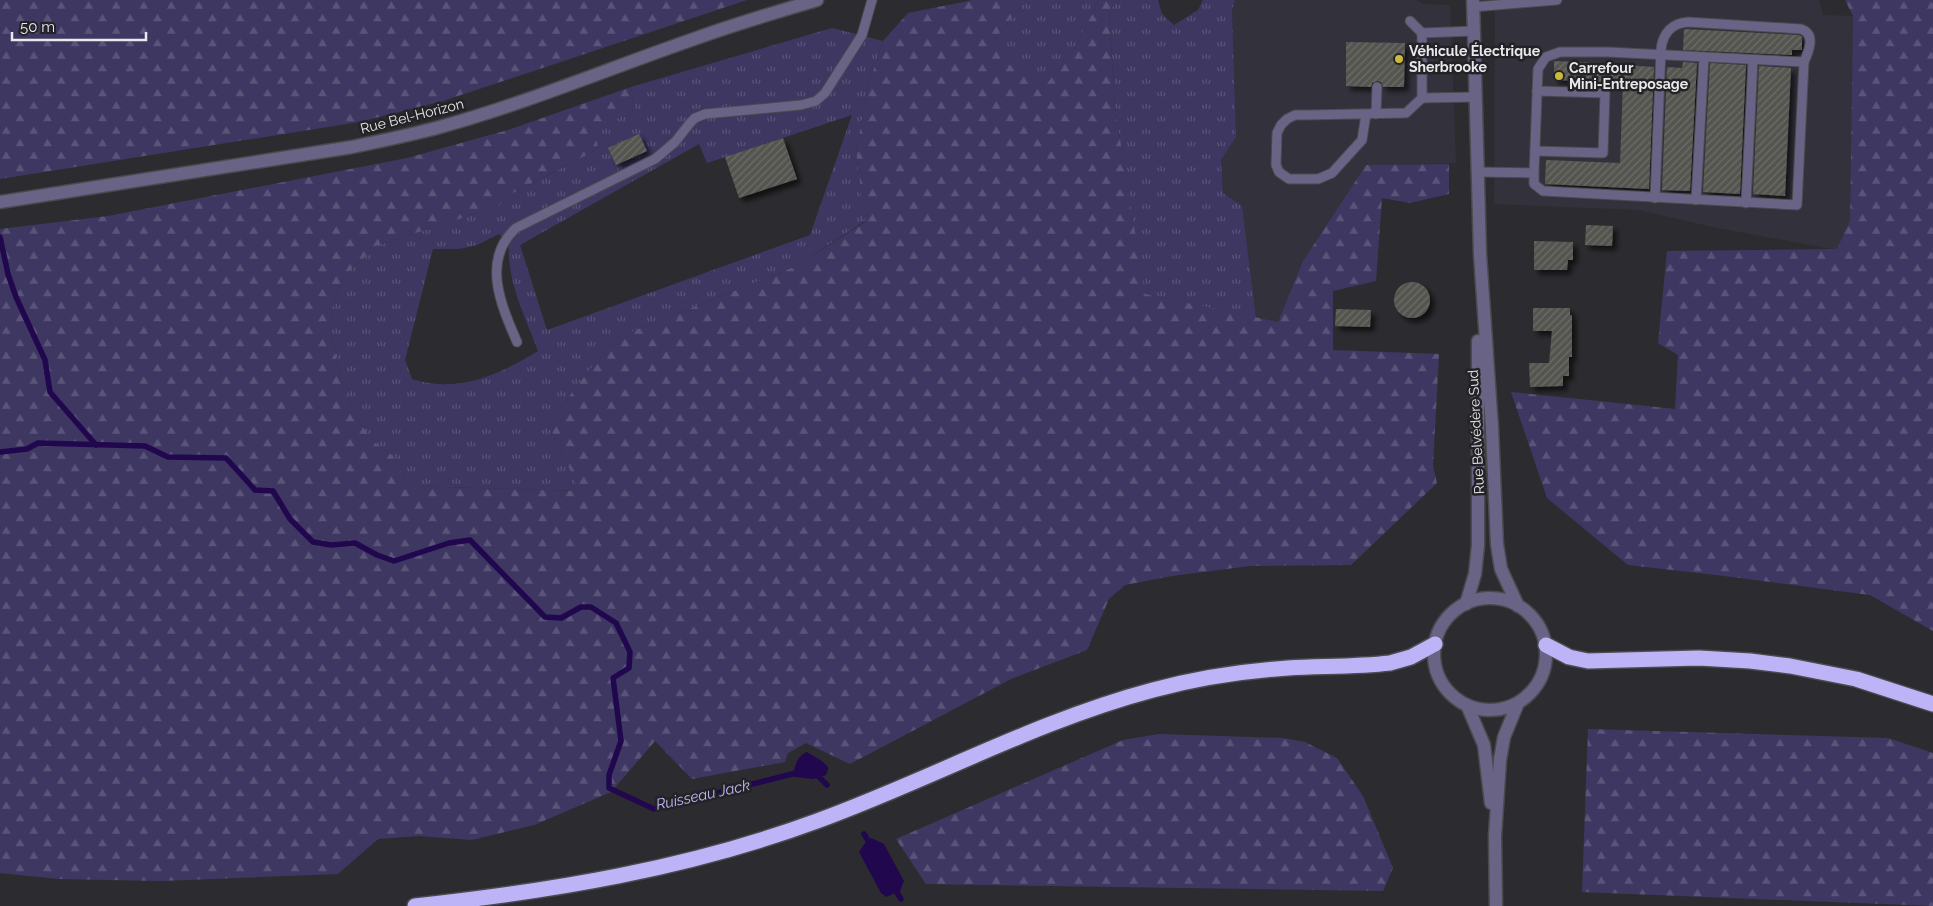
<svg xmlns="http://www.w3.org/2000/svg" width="1933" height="906" font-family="Raleway,sans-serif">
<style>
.built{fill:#33323c}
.grass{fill:url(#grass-tufts);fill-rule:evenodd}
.forest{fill:url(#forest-firs)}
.water{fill:#21074e}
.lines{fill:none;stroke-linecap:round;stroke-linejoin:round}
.stream{stroke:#21074e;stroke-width:5.5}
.building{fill:url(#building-hatch);filter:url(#shadow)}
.service-casing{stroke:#4a4a4e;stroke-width:11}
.tertiary-casing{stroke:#4a4a4e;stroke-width:15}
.motorway-casing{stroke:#4a4a4e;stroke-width:18}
.service{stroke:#696486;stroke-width:9}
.tertiary{stroke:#696486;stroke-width:12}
.motorway{stroke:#bcb4f6;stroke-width:15}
.poi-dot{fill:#cbba39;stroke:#232226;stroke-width:2}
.labels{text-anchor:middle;stroke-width:5;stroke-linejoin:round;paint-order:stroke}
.poi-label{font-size:14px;font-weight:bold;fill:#e9e8eb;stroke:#232226;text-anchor:start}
.street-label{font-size:14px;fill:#e9e8eb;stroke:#232226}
.water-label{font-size:15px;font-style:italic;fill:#c1b9f8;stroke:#232226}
</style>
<defs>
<pattern id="grass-tufts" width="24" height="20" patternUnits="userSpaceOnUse" patternTransform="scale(1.25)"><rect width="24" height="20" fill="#3e3762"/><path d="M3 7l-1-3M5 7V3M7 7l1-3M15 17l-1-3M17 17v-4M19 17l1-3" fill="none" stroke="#5a5479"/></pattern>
<pattern id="forest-firs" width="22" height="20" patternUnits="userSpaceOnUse" patternTransform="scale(1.25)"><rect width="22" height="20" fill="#3e3762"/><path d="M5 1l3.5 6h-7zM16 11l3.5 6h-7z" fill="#5a5479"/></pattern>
<pattern id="building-hatch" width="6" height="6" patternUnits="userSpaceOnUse" patternTransform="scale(1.25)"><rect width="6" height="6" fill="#555550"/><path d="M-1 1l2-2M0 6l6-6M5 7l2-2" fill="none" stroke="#6d6d69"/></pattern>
<filter id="shadow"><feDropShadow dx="4.5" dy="4.5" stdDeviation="2.5" flood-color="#0009"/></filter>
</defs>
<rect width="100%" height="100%" fill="#2c2c30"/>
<!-- built -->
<g class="built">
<polygon points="1235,0 1417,0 1423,4 1450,5 1456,163 1366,165 1303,261 1278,322 1256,318 1242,206 1223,193 1221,160 1236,137 1232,10"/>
<polygon points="1495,0 1819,0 1823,15 1853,16 1850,220 1837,250 1713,227 1639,210 1494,204"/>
</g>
<!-- grass -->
<g class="grass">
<polygon points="1025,0 1099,0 1076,46 1046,86 1004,62 994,40"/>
<polygon points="1120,0 1158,0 1162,14 1174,25 1198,10 1203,0 1235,0 1232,10 1236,137 1221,160 1223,193 1242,206 1256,318 1144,294 1115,107 1109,10"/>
<path d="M 832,28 L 883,41 L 868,86 L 856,152 L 865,221 L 794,267 L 618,337 L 577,385 L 549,426 L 580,491 L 410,486 L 392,455 L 374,442 L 360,423 L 342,386 L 330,327 L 334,301 L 345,275 L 376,246 L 499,206 L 505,197 L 598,149 L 594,129 L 635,110 L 631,87 ZM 852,115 L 810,235 L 547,330 L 520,245 L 699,144 L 707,163 ZM 499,234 L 509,246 C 507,282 526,318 538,351 C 499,375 458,394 412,379 L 405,360 L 433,249 L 459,249 L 477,245 Z"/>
</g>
<!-- forest -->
<g class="forest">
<polygon points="0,0 747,0 443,101 359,122 0,179"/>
<polygon points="973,0 1025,0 994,40 1005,62 1046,85 1076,46 1099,0 1120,0 1109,10 1115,107 1145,294 1278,322 1303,261 1366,165 1449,164 1449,194 1410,203 1382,198 1376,281 1333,291 1333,350 1439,354 1433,466 1437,483 1351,565 1250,566 1172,576 1125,585 1109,599 1087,650 1011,679 850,764 806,743 788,753 785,762 692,779 655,741 611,792 534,825 472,840 419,836 378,839 338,874 161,881 59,879 0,873 0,229 108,216 407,158 508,130 631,87 635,110 595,129 598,149 505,197 499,206 376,246 345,275 334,301 330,327 342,386 360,423 374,442 392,455 410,486 580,491 549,426 577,385 618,337 794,267 865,222 856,152 868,86 883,41 908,13"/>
<polygon points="1845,0 1933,0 1933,631 1870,595 1716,575 1628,565 1547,498 1511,392 1675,409 1678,355 1658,343 1667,251 1837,249 1850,220 1853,16"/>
<polygon points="1588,729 1888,738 1933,753 1933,906 1582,892"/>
<polygon points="1159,734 1282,738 1305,742 1337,758 1363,796 1393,868 1383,891 926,884 896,839 1123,740"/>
</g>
<!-- water -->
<g class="water">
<path d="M 807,752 L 822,761 L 828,767 L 828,770 L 826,775 L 813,779 L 795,777 L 794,774 C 794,766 798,755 807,752 Z"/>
<polygon points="871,838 884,844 904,881 900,891 886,897 881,893 859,852 865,843"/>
</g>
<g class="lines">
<!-- stream -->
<g class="stream">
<polyline points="0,237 8,274 16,297 45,360 50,392 96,445"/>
<polyline points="0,452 27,449 38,443 145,446 168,457 226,458 255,490 273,491 290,519 313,542 331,545 355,543 377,555 394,561 449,543 470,540 545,617 561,618 581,607 591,607 616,623 630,652 629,668 613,678 621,741 609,775 609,788 654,809 800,772"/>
<polyline points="816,774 827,785"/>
<polyline points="864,834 872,847"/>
<polyline points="893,886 901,899"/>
</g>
</g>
<!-- building -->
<g class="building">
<polygon points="1684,29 1799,35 1802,37 1802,50 1792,50 1792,55 1683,50"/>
<polygon points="1346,42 1405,43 1404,87 1383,87 1381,82 1377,81 1372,83 1371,87 1346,86"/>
<polygon points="1554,61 1625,64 1625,65 1654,67 1649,189 1545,184 1546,160 1620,163 1623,83 1554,80"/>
<polygon points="1683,62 1697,63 1690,191 1662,190 1667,67 1682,68"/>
<polygon points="1710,63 1746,65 1740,194 1703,192"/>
<polygon points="1759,66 1791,68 1785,196 1753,194"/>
<polygon points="639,134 647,151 616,165 608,148"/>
<polygon points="783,138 797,179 739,198 725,157"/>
<polygon points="1586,225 1613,226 1612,246 1585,245"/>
<polygon points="1534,241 1573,242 1573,260 1568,260 1567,270 1534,270"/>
<circle cx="1412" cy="300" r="18"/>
<polygon points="1533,308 1570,308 1570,315 1572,315 1572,357 1569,357 1569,376 1563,376 1563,386 1530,387 1529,363 1549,363 1552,331 1533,331"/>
<polygon points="1336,309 1371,310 1370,327 1335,326"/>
</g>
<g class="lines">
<!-- service casing -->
<g class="service-casing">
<g id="service">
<polyline points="1473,7 1557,0"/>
<polyline points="1410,21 1422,33"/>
<polyline points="1474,31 1422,33 1422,98 1476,97"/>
<polyline points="1366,114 1362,140 1332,173 1318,179 1289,179 1279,172 1276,165 1277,133 1281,125 1287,119 1295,115 1306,115 1406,113 1422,98"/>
<polyline points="1376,114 1377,87"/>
<polyline points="1535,151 1603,153 1605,93 1537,91"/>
<polyline points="1477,172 1534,173 1538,69 1546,57 1560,52 1608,52 1804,62 1797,205 1543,191 1534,184 1534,173"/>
<path d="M 1655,198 L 1661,49 C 1663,33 1672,23 1688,22 L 1801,29 C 1816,34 1809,51 1804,62"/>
<polyline points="1696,200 1704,57"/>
<polyline points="1746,203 1753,60"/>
<path d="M 517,342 C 501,305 481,260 516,228 L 655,159 L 675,142 L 690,123 L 695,118 L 705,114 L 801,105 L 816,101 L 825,93 L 862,35 L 872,0"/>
</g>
</g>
<!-- tertiary casing -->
<g class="tertiary-casing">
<g id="tertiary">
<polyline points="1473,0 1480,254 1492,428 1497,544 1501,569 1518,606"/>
<path d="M 0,202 L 352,147 C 381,141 411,135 440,127 C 527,103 610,68 694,39 C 735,24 776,12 817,0"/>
<circle cx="1490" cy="654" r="56"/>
<polyline points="1466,604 1475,574 1478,545 1478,341"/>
<polyline points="1467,705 1484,745 1491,803"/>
<polyline points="1496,906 1495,836 1500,760 1504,737 1518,703"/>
</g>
</g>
<!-- motorway casing -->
<g class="motorway-casing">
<g id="motorway">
<polyline points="1546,645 1569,657 1588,661 1699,658 1750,661 1790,666 1856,679 1933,704"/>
<path d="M 415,906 C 552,891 687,869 817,821 C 930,780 1036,721 1153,690 C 1197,678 1243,671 1288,668 C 1322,666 1356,667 1390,663 L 1411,657 L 1435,644"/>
</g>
</g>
<!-- service -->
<use href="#service" class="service"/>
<!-- tertiary -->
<use href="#tertiary" class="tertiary"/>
<!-- motorway -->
<use href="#motorway" class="motorway"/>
</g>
<!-- markers -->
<g class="poi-dot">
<circle cx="1399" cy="59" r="5"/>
<circle cx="1559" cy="76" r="5"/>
</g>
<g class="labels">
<!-- poi labels -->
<g class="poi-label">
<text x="1409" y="56">Véhicule Électrique<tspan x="1409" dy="16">Sherbrooke</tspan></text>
<text x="1569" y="73">Carrefour<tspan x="1569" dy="16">Mini-Entreposage</tspan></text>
</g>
<!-- street labels -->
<g class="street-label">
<text transform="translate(412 116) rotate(-14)" y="5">Rue Bel-Horizon</text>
<text transform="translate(1476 432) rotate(-93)" y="5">Rue Belvédère Sud</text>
</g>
<!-- water labels -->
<g class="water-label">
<text transform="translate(703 795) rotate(-12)" y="5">Ruisseau Jack</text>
</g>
</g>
<!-- scale -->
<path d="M12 32v8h134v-8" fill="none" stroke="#e9e8eb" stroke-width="2.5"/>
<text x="20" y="32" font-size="15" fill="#e9e8eb" stroke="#232226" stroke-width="4" paint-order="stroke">50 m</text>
</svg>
